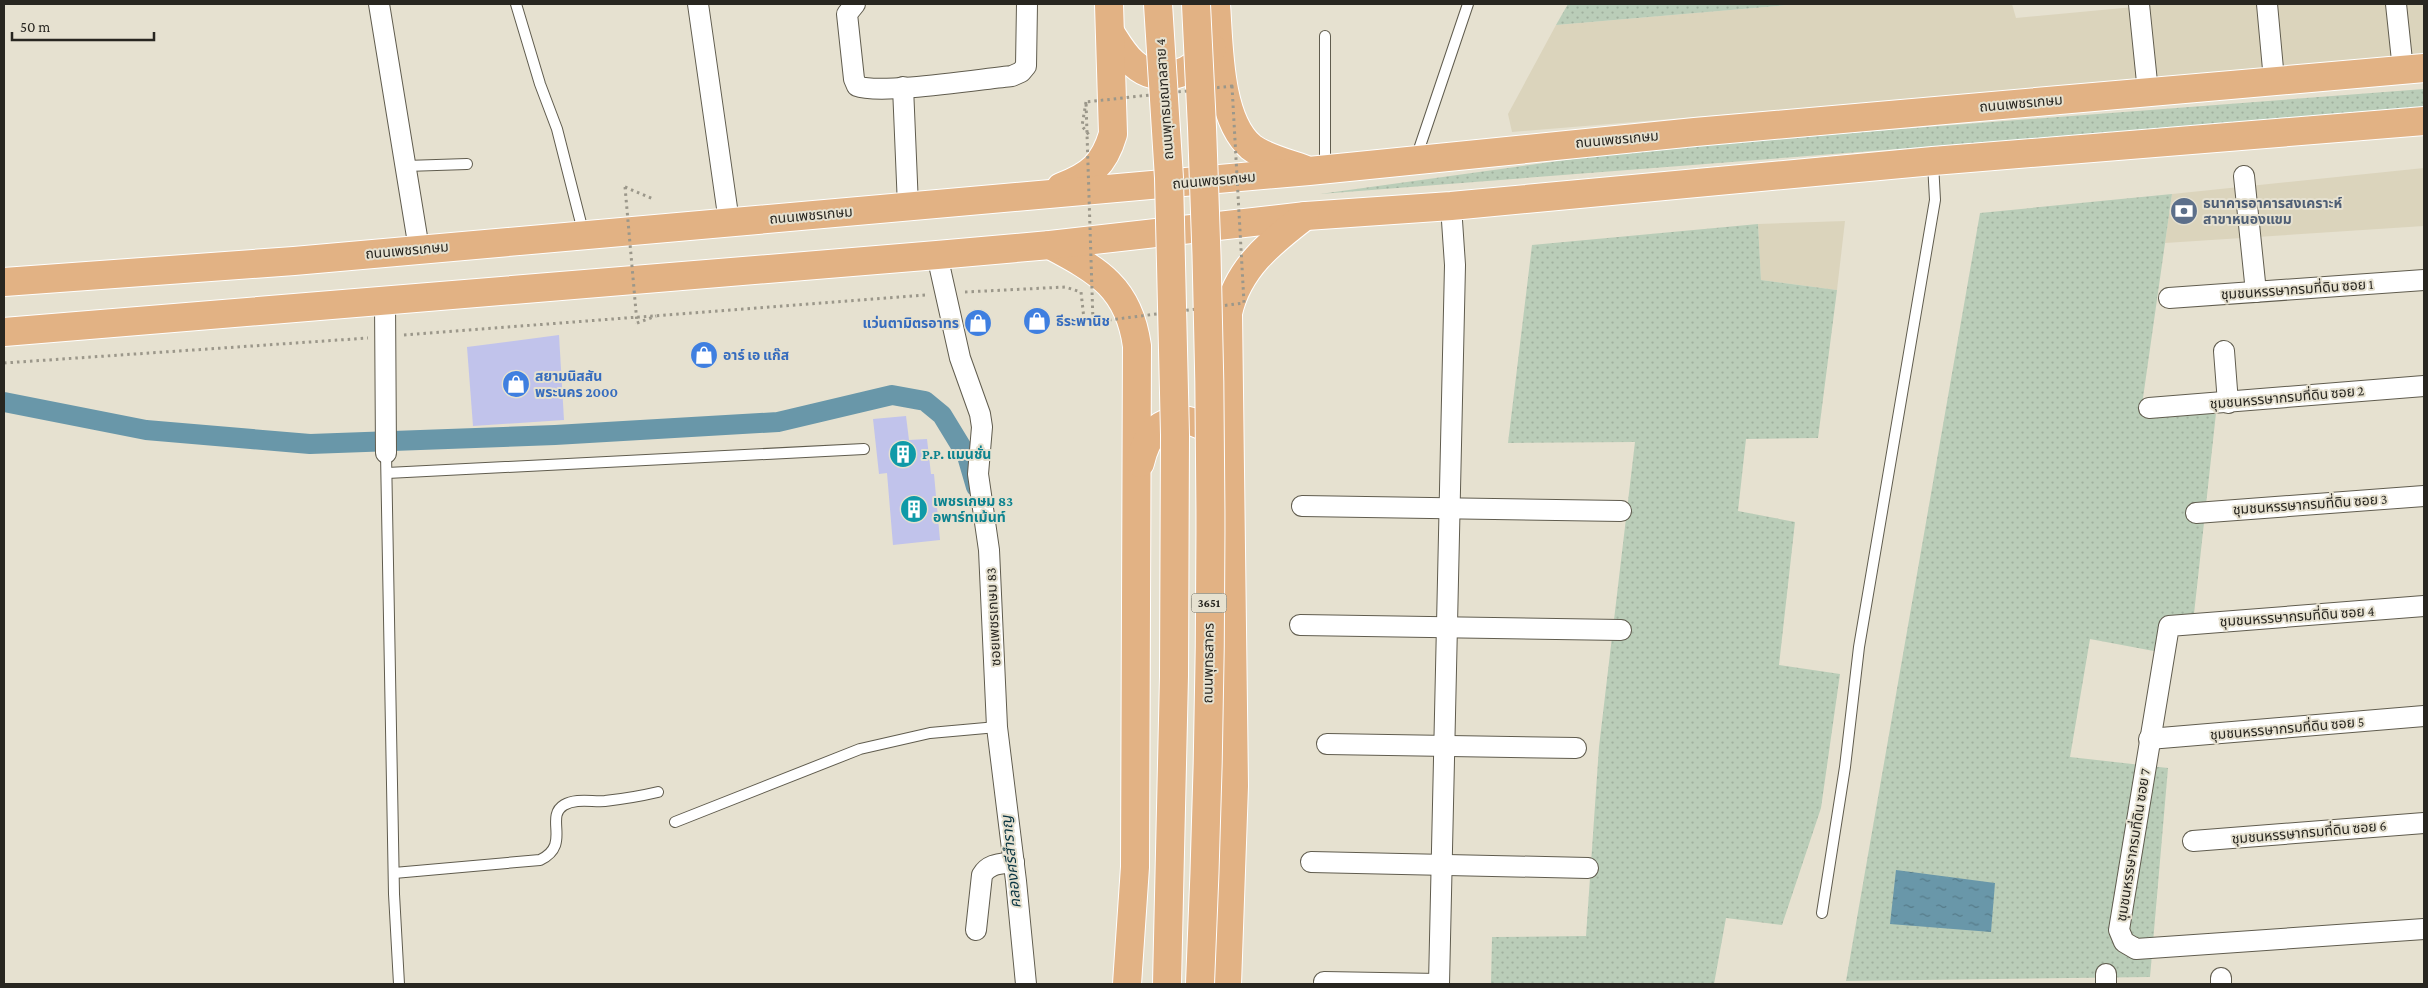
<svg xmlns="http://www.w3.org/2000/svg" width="2428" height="988" font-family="'Crimson Pro','Noto Sans Thai',serif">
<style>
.built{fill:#dbd4bc}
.grass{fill:url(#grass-dots)}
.water{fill:url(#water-ripples)}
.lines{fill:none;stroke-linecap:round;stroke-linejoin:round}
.canal{stroke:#6997a9;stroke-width:20}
.building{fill:#c1c3eb}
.service-casing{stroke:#605c4e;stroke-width:12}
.minor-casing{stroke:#605c4e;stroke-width:22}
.primary-casing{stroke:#fff;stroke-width:30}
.path{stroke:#9b978a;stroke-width:3;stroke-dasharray:2.5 4;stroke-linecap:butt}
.service{stroke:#fff;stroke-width:10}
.minor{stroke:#fff;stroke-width:20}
.primary{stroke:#e2b284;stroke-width:28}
.primary-bridge-casing{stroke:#fff;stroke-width:30;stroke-linecap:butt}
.path-bridge{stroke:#9b978a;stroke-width:3;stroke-dasharray:2.5 4;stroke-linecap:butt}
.primary-bridge{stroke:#e2b284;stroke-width:28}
.labels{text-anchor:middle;stroke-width:4;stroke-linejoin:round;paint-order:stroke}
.shield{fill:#e6e1d0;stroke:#615e55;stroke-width:1}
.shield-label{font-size:12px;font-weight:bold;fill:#282620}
.street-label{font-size:14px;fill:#282620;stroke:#e6e1d0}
.service-label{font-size:14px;font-weight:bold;fill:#4e5e75;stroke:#e6e1d0;text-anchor:start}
.shop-label{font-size:14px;font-weight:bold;fill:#366cbe;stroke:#e6e1d0;text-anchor:start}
.culture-label{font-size:14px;font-weight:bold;fill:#0d838f;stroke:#e6e1d0;text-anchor:start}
.water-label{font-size:15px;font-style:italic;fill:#083442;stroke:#e6e1d0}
</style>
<defs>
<pattern id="grass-dots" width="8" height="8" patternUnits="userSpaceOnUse" patternTransform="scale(1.25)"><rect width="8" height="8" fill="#bacdb8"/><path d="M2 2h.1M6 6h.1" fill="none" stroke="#a0b09e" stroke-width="1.8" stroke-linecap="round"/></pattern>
<pattern id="water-ripples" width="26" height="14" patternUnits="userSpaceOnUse" patternTransform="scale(1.25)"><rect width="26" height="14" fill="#6997a9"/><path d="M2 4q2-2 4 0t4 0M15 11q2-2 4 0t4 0" fill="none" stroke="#567b89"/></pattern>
</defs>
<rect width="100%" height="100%" fill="#e6e1d0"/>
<!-- built -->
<g class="built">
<polygon points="1799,4 2012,4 2016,18 2166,4 2424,4 2424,57 1512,132 1508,114 1556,25"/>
<polygon points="2424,168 2424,226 2165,243 2172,194"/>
<polygon points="1845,221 1837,290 1761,280 1758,224"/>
</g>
<!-- grass -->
<g class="grass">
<polygon points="1568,4 1799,4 1556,25"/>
<polygon points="2424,89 2424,108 1320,194 1653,148"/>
<polygon points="2172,194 2142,405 2218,395 2194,614 2176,636 2175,655 2090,639 2070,757 2168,768 2150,977 1846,981 1980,213"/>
<polygon points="1758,224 1761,280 1837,290 1818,438 1746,439 1738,511 1795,522 1779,665 1840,674 1821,808 1782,925 1726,918 1714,984 1491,984 1492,937 1586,936 1599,747 1635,442 1508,443 1532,245"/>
</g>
<!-- water -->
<polygon class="water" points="1896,870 1995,883 1991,932 1890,924"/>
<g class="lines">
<!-- canal -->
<polyline class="canal" points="4,402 146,430 310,444 555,435 778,422 892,395 925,401 942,415 967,456 976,487"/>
</g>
<!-- building -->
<g class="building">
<polygon points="559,335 564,420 473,426 467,347"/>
<polygon points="906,416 909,440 927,439 931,474 934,474 940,540 893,545 887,473 879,474 873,419"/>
</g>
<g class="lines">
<!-- service casing -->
<g class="service-casing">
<g id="service">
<polyline points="516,4 540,84 557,129 584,235"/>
<polyline points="1325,36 1325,168"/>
<polyline points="1416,158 1468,4"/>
<polyline points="406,166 467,164"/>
<polyline points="386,453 394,894 399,984"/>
<polyline points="387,473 864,449"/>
<polyline points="675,822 860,749 930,733 997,727"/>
<path d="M 394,873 L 540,860 C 572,845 544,817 564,805 C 576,798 592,802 605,801 C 623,799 641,796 658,792"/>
<polyline points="1822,913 1845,767 1859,647 1935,200 1933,163"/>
</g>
</g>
<!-- minor casing -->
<g class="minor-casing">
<g id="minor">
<polyline points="379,4 419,249"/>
<polyline points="698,4 729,222"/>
<path d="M 855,4 L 847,14 L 854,79 L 857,86 C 880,95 981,79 1012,76 L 1021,72 L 1026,66 L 1027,4"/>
<polyline points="2139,4 2148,92"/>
<polyline points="2267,4 2274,80"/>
<polyline points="2396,4 2403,70"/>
<polyline points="903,87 908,206"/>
<polyline points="2244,176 2256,292"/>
<polyline points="937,255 960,358 980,414 982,427 978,474 989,550 997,727 1016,881 1026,984"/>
<polyline points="2169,298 2424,280"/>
<polyline points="385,301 386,453"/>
<polyline points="2224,351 2228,403"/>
<polyline points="2149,408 2424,386"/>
<polyline points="1302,506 1621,511"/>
<polyline points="2196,513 2424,496"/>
<polyline points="2424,606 2169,626 2119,930 2124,942 2136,949 2424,929"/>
<polyline points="1300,625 1621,630"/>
<polyline points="2149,739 2424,716"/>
<polyline points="1327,744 1576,748"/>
<polyline points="2193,841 2424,823"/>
<polyline points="1311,862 1588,868"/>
<path d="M 976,930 L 982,875 C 989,863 1001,864 1014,862"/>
<polyline points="1324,982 1439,984"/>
<polyline points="1439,984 1455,265 1451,206"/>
<polyline points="2106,984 2106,974"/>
<polyline points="2221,984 2221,978"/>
</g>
</g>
<!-- primary casing -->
<g class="primary-casing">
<g id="primary">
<path d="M 1216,4 C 1219,44 1218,119 1251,147 C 1265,158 1288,163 1304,169"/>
<path d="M 1110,32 C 1117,43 1123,54 1133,63 C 1160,88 1194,73 1212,48"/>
<path d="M 1061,187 C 1090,176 1104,165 1113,134 L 1109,4"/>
<path d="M 1050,245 C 1099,271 1129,288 1137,346 L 1135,867 L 1127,984"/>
<polyline points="4,282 294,261 1309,171 1695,132 2424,68"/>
<polyline points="4,332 937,255 1050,245 1306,216 1451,206 1933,161 2424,121"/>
<path d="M 1140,463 C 1143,450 1147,438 1157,429 C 1178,412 1214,422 1221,448"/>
<path d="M 1227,984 L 1234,786 L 1228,313 C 1238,268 1270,243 1305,216"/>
</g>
</g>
<!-- path -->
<g class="path">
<polyline points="1086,102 1082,126 1089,135"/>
<polyline points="625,187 653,199"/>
<polyline points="965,292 1065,287 1081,292 1084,319 1093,322"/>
<polyline points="637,323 656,316"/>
<polyline points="404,335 926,295"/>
<polyline points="4,363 368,338"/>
</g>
<!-- service -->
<use href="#service" class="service"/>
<!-- minor -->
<use href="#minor" class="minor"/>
<!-- primary -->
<use href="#primary" class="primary"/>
<!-- primary-bridge casing -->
<g class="primary-bridge-casing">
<g id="primary-bridge">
<polyline points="1158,4 1169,178 1175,435 1174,676 1167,984"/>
<path d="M 1196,4 C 1214,330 1215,658 1200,984"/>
</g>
</g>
<!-- path-bridge -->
<g class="path-bridge">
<polygon points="1232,86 1244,303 1093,322 1086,102"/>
<polyline points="625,187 637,323"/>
</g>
<!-- primary-bridge -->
<use href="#primary-bridge" class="primary-bridge"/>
</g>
<!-- icons -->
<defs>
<g id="bank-disc" transform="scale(1.4375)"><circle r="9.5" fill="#5c6f8a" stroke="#e6e1d0"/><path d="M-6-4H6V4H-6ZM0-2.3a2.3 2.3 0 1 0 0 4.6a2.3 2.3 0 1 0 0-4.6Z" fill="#fff"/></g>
<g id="shop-disc" transform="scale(1.4375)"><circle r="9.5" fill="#3f7fe0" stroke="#e6e1d0"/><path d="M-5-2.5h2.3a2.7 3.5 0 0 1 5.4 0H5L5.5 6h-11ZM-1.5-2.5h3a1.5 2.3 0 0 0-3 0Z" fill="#fff"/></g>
<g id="building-disc" transform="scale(1.4375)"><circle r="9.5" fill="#0f9aa8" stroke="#e6e1d0"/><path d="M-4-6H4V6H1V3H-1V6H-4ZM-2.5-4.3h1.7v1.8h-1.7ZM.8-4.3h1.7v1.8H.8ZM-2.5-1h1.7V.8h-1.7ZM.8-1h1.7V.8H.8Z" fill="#fff"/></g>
</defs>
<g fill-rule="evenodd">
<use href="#bank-disc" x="2184" y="211"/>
<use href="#shop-disc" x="1037" y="321"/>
<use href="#shop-disc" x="978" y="323"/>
<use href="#shop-disc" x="704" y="355"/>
<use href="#shop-disc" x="516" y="384"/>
<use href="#building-disc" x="903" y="454"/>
<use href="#building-disc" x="914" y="509"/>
</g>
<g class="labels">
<!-- shield labels -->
<rect class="shield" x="1191.5" y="593.5" width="35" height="19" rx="4"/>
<g class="shield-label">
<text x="1209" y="607">3651</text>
</g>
<!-- street labels -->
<g class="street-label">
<text transform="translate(1164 99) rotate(-94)" y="5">ถนนพุทธมณฑลสาย 4</text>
<text transform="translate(2021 103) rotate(-5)" y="5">ถนนเพชรเกษม</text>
<text transform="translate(1617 139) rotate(-5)" y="5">ถนนเพชรเกษม</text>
<text transform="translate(1214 180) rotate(-5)" y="5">ถนนเพชรเกษม</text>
<text transform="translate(811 215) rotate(-5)" y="5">ถนนเพชรเกษม</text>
<text transform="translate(407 250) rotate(-5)" y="5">ถนนเพชรเกษม</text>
<text transform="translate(2297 289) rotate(-4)" y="5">ชุมชนหรรษากรมที่ดิน ซอย 1</text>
<text transform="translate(2287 397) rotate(-5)" y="5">ชุมชนหรรษากรมที่ดิน ซอย 2</text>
<text transform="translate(2310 504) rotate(-4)" y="5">ชุมชนหรรษากรมที่ดิน ซอย 3</text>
<text transform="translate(2297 616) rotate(-4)" y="5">ชุมชนหรรษากรมที่ดิน ซอย 4</text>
<text transform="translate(993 617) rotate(-93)" y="5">ซอยเพชรเกษม 83</text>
<text transform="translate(1208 663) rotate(-89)" y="5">ถนนพุทธสาคร</text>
<text transform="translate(2287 728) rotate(-5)" y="5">ชุมชนหรรษากรมที่ดิน ซอย 5</text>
<text transform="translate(2309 832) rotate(-5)" y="5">ชุมชนหรรษากรมที่ดิน ซอย 6</text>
<text transform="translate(2133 845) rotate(-81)" y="5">ชุมชนหรรษากรมที่ดิน ซอย 7</text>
</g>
<!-- service labels -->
<g class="service-label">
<text x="2203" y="208">ธนาคารอาคารสงเคราะห์<tspan x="2203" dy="16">สาขาหนองแขม</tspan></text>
</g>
<!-- shop labels -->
<g class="shop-label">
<text x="1056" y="326">ธีระพานิช</text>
<text x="959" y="328" text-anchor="end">แว่นตามิตรอาทร</text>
<text x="723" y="360">อาร์ เอ แก๊ส</text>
<text x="535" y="381">สยามนิสสัน<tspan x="535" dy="16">พระนคร 2000</tspan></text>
</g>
<!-- culture labels -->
<g class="culture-label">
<text x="922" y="459">P.P. แมนชั่น</text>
<text x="933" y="506">เพชรเกษม 83<tspan x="933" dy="16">อพาร์ทเม้นท์</tspan></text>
</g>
<!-- water labels -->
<g class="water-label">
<text transform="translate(1011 862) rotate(-96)" y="5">คลองศรีสำราญ</text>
</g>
</g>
<!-- border -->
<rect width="2428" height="988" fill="none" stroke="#282620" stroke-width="10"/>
<!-- scale -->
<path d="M12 32v8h142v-8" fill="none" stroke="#282620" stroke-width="2.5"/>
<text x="20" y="32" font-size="15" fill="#282620" stroke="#e6e1d0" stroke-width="4" paint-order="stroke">50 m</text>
</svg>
